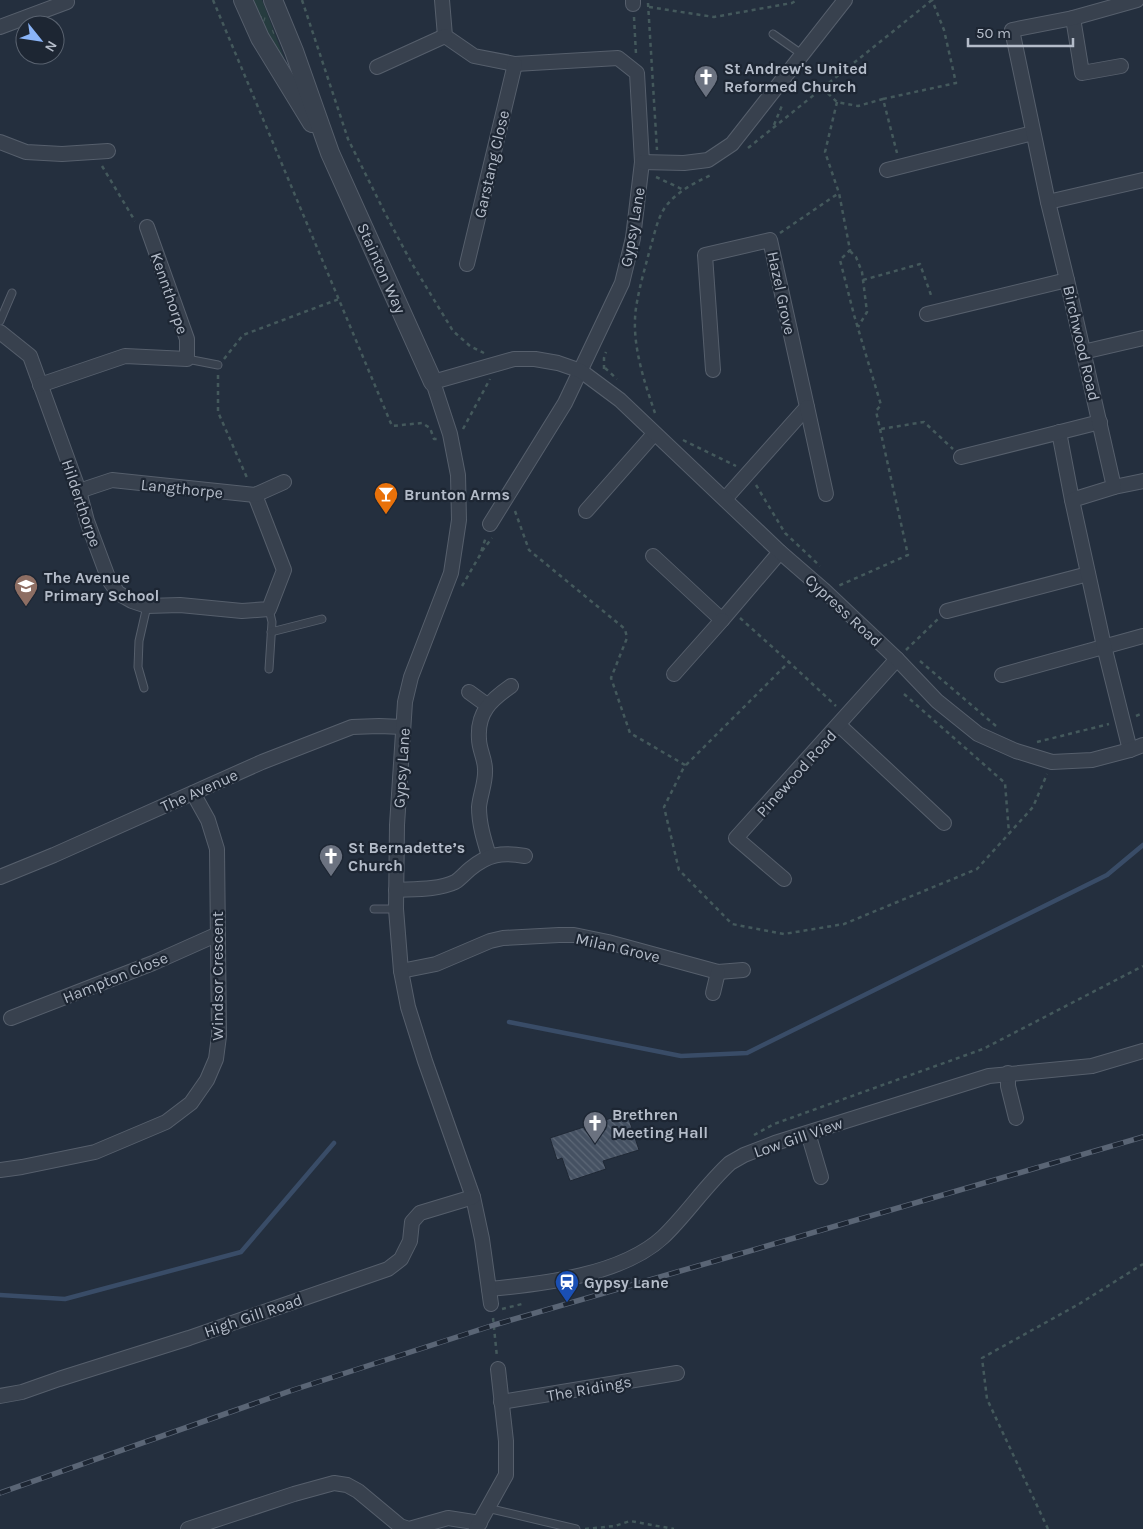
<svg xmlns="http://www.w3.org/2000/svg" width="1143" height="1529" font-family="Karla,sans-serif">
<style>
.grass{fill:url(#grass-tufts)}
.lines{fill:none;stroke-linecap:round;stroke-linejoin:round}
.stream{stroke:#394c67;stroke-width:4.5}
.building{fill:url(#building-back-hatch);stroke:#1f2835}
.service-casing{stroke:#565f6c;stroke-width:9}
.minor-casing{stroke:#565f6c;stroke-width:16}
.tertiary-casing{stroke:#565f6c;stroke-width:20}
.path{stroke:#44595c;stroke-width:2.5;stroke-dasharray:4 4;stroke-linecap:butt}
.service{stroke:#38414e;stroke-width:7}
.minor{stroke:#38414e;stroke-width:14}
.tertiary{stroke:#38414e;stroke-width:18}
.rail-casing{stroke:#5a6575;stroke-width:5.5}
.rail{stroke:#1d2633;stroke-width:4;stroke-dasharray:11;stroke-linecap:butt}
.labels{text-anchor:middle;stroke-width:4.5;stroke-linejoin:round;paint-order:stroke}
.poi-label{font-size:16px;font-weight:bold;fill:#b4bcc9;stroke:#1d2633;text-anchor:start}
.street-label{font-size:16px;fill:#b4bcc9;stroke:#1d2633}
</style>
<defs>
<pattern id="grass-tufts" width="24" height="20" patternUnits="userSpaceOnUse" patternTransform="scale(1.25)"><rect width="24" height="20" fill="#263c3f"/><path d="M3 7l-1-3M5 7V3M7 7l1-3M15 17l-1-3M17 17v-4M19 17l1-3" fill="none" stroke="#435659"/></pattern>
<pattern id="building-back-hatch" width="6" height="6" patternUnits="userSpaceOnUse" patternTransform="scale(1.25)"><rect width="6" height="6" fill="#455162"/><path d="M-1 5l2 2M0 0l6 6M5-1l2 2" fill="none" stroke="#5d6877"/></pattern>
</defs>
<rect width="100%" height="100%" fill="#242f3e"/>
<!-- grass -->
<polygon class="grass" points="250,0 262,0 284,58 283,61 282,61"/>
<g class="lines">
<!-- stream -->
<g class="stream">
<polyline points="509,1022 681,1056 747,1053 1107,875 1143,845"/>
<polyline points="0,1295 65,1299 241,1252 334,1143"/>
</g>
</g>
<!-- building -->
<polygon class="building" points="627,1113 639,1150 603,1161 606,1169 570,1181 562,1158 557,1160 550,1138"/>
<g class="lines">
<!-- service casing -->
<g class="service-casing">
<g id="service">
<polyline points="773,34 803,55"/>
<polyline points="0,321 12,293"/>
<polyline points="187,359 218,365"/>
<polyline points="269,609 272,622 269,669"/>
<polyline points="271,632 322,619"/>
<polyline points="144,688 138,667 139,641 147,606"/>
<polyline points="374,909 396,909"/>
<polyline points="487,1508 576,1529"/>
</g>
</g>
<!-- minor casing -->
<g class="minor-casing">
<g id="minor">
<polyline points="442,0 445,36 474,56 515,64 618,58 637,73 642,162 633,238 622,283 565,403 490,524"/>
<polyline points="633,0 633,4"/>
<polyline points="1073,18 1082,73 1121,66"/>
<polyline points="0,27 67,2"/>
<polyline points="377,67 445,36"/>
<polyline points="0,142 26,152 62,154 108,151"/>
<polyline points="642,162 684,163 708,160 732,144 845,0"/>
<polyline points="887,170 1033,133"/>
<polyline points="1048,202 1143,180"/>
<polyline points="467,264 515,64"/>
<polyline points="927,314 1067,280"/>
<polyline points="0,332 30,356 79,491 87,521 109,580 118,593 132,601 147,606 180,605 242,611 269,609 284,570 255,495"/>
<polyline points="1083,352 1143,338"/>
<polyline points="713,370 705,255 770,240 807,407 725,499"/>
<polyline points="40,385 125,356 187,359 187,339 147,227"/>
<polyline points="807,407 826,494"/>
<polyline points="1059,432 1072,500"/>
<polyline points="961,457 1100,422"/>
<polyline points="1114,487 1143,481"/>
<polyline points="79,491 112,480 255,495 284,482"/>
<polyline points="586,511 654,434"/>
<polyline points="653,556 722,620 780,552"/>
<polyline points="947,611 1088,574"/>
<polyline points="674,674 722,620"/>
<polyline points="1002,675 1143,636"/>
<polyline points="469,692 487,705"/>
<polyline points="839,725 944,823"/>
<polyline points="1130,750 1104,646 1072,500 1114,487 1067,280 1048,202 1012,30 1073,18 1137,0"/>
<path d="M 489,856 C 484,840 479,824 479,807 C 480,795 486,782 485,769 C 485,759 479,749 479,739 C 477,712 491,700 511,686"/>
<polyline points="0,877 54,855 262,762 352,727 379,726 403,727"/>
<polyline points="784,879 736,838 897,659"/>
<path d="M 396,890 C 414,889 438,890 455,882 C 460,879 465,873 470,869 C 488,854 502,852 525,856"/>
<polyline points="401,971 436,964 490,941 503,938 559,935 574,935 608,942 718,972 743,970"/>
<polyline points="713,993 718,972"/>
<polyline points="11,1018 153,963 218,934"/>
<polyline points="1008,1073 1008,1086 1016,1118"/>
<polyline points="808,1133 821,1177"/>
<polyline points="0,1170 22,1167 95,1152 166,1122 191,1103 207,1080 216,1059 219,1036 217,849 208,820 193,793"/>
<path d="M 489,1289 C 543,1284 622,1275 663,1237 C 687,1214 705,1186 730,1163 L 744,1155 L 775,1143 L 989,1076 L 1092,1066 L 1143,1051"/>
<polyline points="491,1304 482,1239 473,1197 425,1061 408,1007 401,971 396,909 397,825 405,702 411,677 451,573 459,520 458,475 450,434 433,382 514,359 535,359 558,363 581,371 620,400 780,552 825,591 897,659 937,701 978,734 1016,751 1052,762 1092,760 1130,750 1143,745"/>
<polyline points="0,1396 22,1392 59,1379 189,1338 388,1269 401,1259 410,1241 412,1222 420,1213 473,1197"/>
<polyline points="501,1402 677,1373"/>
<polyline points="188,1529 294,1494 334,1483 347,1485 358,1491 400,1526 409,1529 448,1518 480,1523"/>
<polyline points="476,1529 506,1475 506,1441 498,1369"/>
</g>
</g>
<!-- tertiary casing -->
<g class="tertiary-casing">
<g id="tertiary">
<polyline points="243,0 260,38 312,123"/>
<polyline points="273,0 294,51 330,153 433,382"/>
</g>
</g>
<!-- path -->
<g class="path">
<polyline points="213,0 392,426 422,423 430,428 434,439 437,439"/>
<polyline points="302,0 348,139 385,213 411,262 453,331 470,346 484,353"/>
<polyline points="648,3 657,150"/>
<polyline points="649,7 714,17 792,3 797,0"/>
<polyline points="634,17 636,54"/>
<polyline points="822,88 837,102 858,106 883,99 897,153"/>
<polyline points="883,99 956,83 944,30 932,0"/>
<polyline points="837,102 825,152 839,193 850,250 840,260 854,315 881,405 876,411 908,555 838,586"/>
<polyline points="774,125 783,103"/>
<polyline points="748,148 932,0"/>
<polyline points="102,166 135,221"/>
<polyline points="656,177 684,190"/>
<polyline points="780,233 839,193"/>
<polyline points="850,251 856,257 862,272 867,312 858,327"/>
<polyline points="863,280 920,264 932,298"/>
<polyline points="224,359 243,335 339,299"/>
<polyline points="605,368 617,379"/>
<polyline points="604,369 604,358 606,352"/>
<polyline points="218,375 218,412 248,480"/>
<path d="M 655,413 C 644,381 631,343 636,308 C 639,288 645,268 650,249 C 654,236 657,220 664,209 C 675,192 696,182 713,174"/>
<polyline points="463,429 490,379"/>
<polyline points="881,429 924,422 953,449"/>
<polyline points="683,440 736,466"/>
<polyline points="756,485 785,533 820,566"/>
<polyline points="515,511 529,550 625,629 627,638 611,678 630,733 685,765 664,807 679,870 732,924 784,934 844,924 977,869 1033,807 1047,774"/>
<polyline points="482,551 492,538"/>
<polyline points="462,586 480,555 486,537"/>
<polyline points="740,618 789,662"/>
<polyline points="906,650 938,619"/>
<polyline points="920,661 996,726"/>
<polyline points="904,694 1005,783 1009,833"/>
<polyline points="1136,716 1143,713"/>
<polyline points="1037,742 1109,724"/>
<polyline points="686,765 789,662 836,706"/>
<polyline points="754,1135 774,1124 983,1049 1143,966"/>
<polyline points="502,1309 522,1304"/>
<polyline points="493,1318 497,1357"/>
<polyline points="585,1529 615,1526 630,1521 674,1529"/>
<polyline points="1048,1529 987,1399 982,1358 1079,1304 1143,1264"/>
</g>
<!-- service -->
<use href="#service" class="service"/>
<!-- minor -->
<use href="#minor" class="minor"/>
<!-- tertiary -->
<use href="#tertiary" class="tertiary"/>
<!-- rail casing -->
<g class="rail-casing">
<polyline id="rail" points="0,1493 293,1390 494,1325 1143,1137"/>
</g>
<!-- rail -->
<use href="#rail" class="rail"/>
</g>
<!-- icons -->
<defs>
<g id="church-pin" transform="scale(1.25)"><path d="M0 17L-7.5 6A9.5 9.5 0 1 1 7.5 6Z" fill="#6b7280" stroke="#1d2633"/><path d="M-1.2-6h2.4v3.5h3.3v2.4h-3.3V6h-2.4V-.1h-3.3v-2.4h3.3Z" fill="#fff"/></g>
<g id="bar-pin" transform="scale(1.25)"><path d="M0 17L-7.5 6A9.5 9.5 0 1 1 7.5 6Z" fill="#e8710a" stroke="#1d2633"/><path d="M-6-5H6L.8 .8V4.5H3.5V6h-7V4.5H-.8V.8Z" fill="#fff"/></g>
<g id="school-pin" transform="scale(1.25)"><path d="M0 17L-7.5 6A9.5 9.5 0 1 1 7.5 6Z" fill="#8d6e63" stroke="#1d2633"/><path d="M0-5L7-2L0 1L-7-2ZM-4 1L0 2.5L4 1V4Q0 6-4 4Z" fill="#fff"/></g>
<g id="station-pin" transform="scale(1.25)"><path d="M0 17L-7.5 6A9.5 9.5 0 1 1 7.5 6Z" fill="#1a4fb4" stroke="#1d2633"/><path d="M-3-6H3Q5-6 5-4V2Q5 4 3 4L4.5 6H3L1.5 4h-3L-3 6H-4.5L-3 4Q-5 4-5 2V-4Q-5-6-3-6ZM-3.5-4v3h7v-3ZM-3.5 1v1.5H-2V1ZM2 1v1.5H3.5V1Z" fill="#fff"/></g>
</defs>
<g fill-rule="evenodd">
<use href="#church-pin" x="706" y="77"/>
<use href="#bar-pin" x="386" y="494"/>
<use href="#school-pin" x="26" y="586"/>
<use href="#church-pin" x="331" y="856"/>
<use href="#church-pin" x="595" y="1123"/>
<use href="#station-pin" x="567" y="1282"/>
</g>
<g class="labels">
<!-- poi labels -->
<g class="poi-label">
<text x="724" y="74">St Andrew's United<tspan x="724" dy="18">Reformed Church</tspan></text>
<text x="404" y="500">Brunton Arms</text>
<text x="44" y="583">The Avenue<tspan x="44" dy="18">Primary School</tspan></text>
<text x="348" y="853">St Bernadette’s<tspan x="348" dy="18">Church</tspan></text>
<text x="612" y="1120">Brethren<tspan x="612" dy="18">Meeting Hall</tspan></text>
<text x="584" y="1288">Gypsy Lane</text>
</g>
<!-- street labels -->
<g class="street-label">
<text transform="translate(491 164) rotate(-77)" y="6">Garstang Close</text>
<text transform="translate(632 227) rotate(-80)" y="6">Gypsy Lane</text>
<text transform="translate(382 268) rotate(66)" y="6">Stainton Way</text>
<text transform="translate(170 293) rotate(71)" y="6">Kennthorpe</text>
<text transform="translate(782 293) rotate(78)" y="6">Hazel Grove</text>
<text transform="translate(1082 343) rotate(77)" y="6">Birchwood Road</text>
<text transform="translate(182 488) rotate(6)" y="6">Langthorpe</text>
<text transform="translate(82 503) rotate(71)" y="6">Hilderthorpe</text>
<text transform="translate(844 610) rotate(43)" y="6">Cypress Road</text>
<text transform="translate(401 768) rotate(-86)" y="6">Gypsy Lane</text>
<text transform="translate(796 773) rotate(-48)" y="6">Pinewood Road</text>
<text transform="translate(199 790) rotate(-24)" y="6">The Avenue</text>
<text transform="translate(618 947) rotate(13)" y="6">Milan Grove</text>
<text transform="translate(217 976) rotate(-90)" y="6">Windsor Crescent</text>
<text transform="translate(115 977) rotate(-22)" y="6">Hampton Close</text>
<text transform="translate(798 1137) rotate(-19)" y="6">Low Gill View</text>
<text transform="translate(253 1315) rotate(-19)" y="6">High Gill Road</text>
<text transform="translate(589 1388) rotate(-10)" y="6">The Ridings</text>
</g>
</g>
<!-- north arrow -->
<g transform="translate(40 40) rotate(120)"><circle r="24" fill="#1d2633" stroke="#59626f"/>
<path d="M0-4L9 19L0 12L-9 19Z" fill="#8ab4f8"/>
<text y="-8" font-size="14" font-weight="bold" text-anchor="middle" fill="#b4bcc9">N</text>
</g>
<!-- scale -->
<path d="M968 38v8h105v-8" fill="none" stroke="#b4bcc9" stroke-width="2.5"/>
<text x="976" y="38" font-size="15" fill="#b4bcc9" stroke="#1d2633" stroke-width="4" paint-order="stroke">50 m</text>
</svg>
